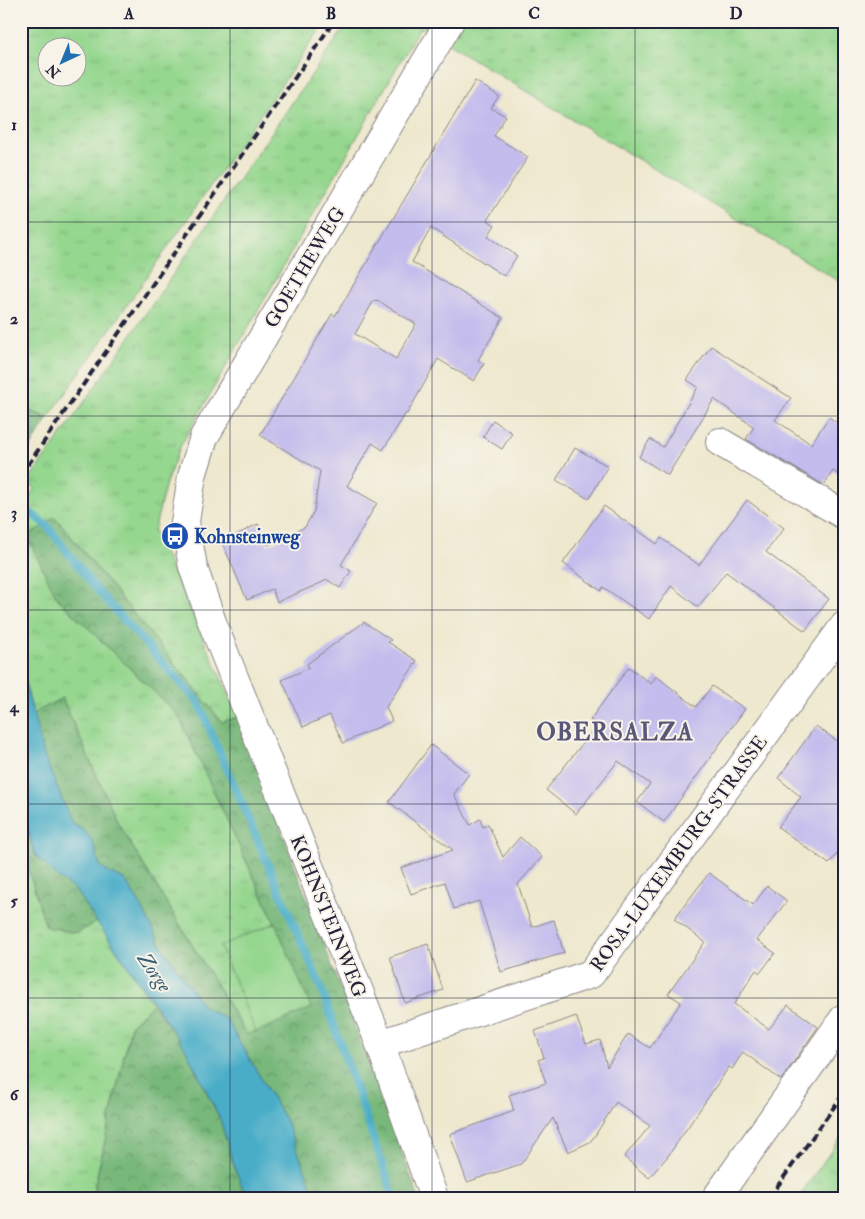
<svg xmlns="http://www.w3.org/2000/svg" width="865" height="1219" font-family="'IM FELL Double Pica',serif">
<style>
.grass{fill:url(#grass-tufts);stroke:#5c7c65;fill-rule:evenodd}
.forest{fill:url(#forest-crowns);stroke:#4d6d5a}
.pitch{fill:#95d78f;stroke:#5c7c65}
.water{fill:#48adc8;stroke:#356882}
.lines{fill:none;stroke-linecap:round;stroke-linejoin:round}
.stream{stroke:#48adc8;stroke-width:8}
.building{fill:#c3bced;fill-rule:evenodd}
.street-casing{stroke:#888584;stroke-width:30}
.street{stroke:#fff;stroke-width:28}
.rail{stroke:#22223b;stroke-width:4;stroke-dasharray:8 4;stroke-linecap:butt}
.grid{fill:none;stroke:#22223b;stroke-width:1;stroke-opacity:0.55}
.labels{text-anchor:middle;stroke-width:4;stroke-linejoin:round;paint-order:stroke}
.street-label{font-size:19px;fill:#22223b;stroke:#f7f3e8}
.transit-label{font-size:19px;font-weight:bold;fill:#164399;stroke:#f7f3e8;text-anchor:start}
.water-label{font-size:20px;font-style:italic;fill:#315a73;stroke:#f7f3e8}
.district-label{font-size:24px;font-weight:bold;letter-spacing:1px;fill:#5a5879;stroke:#f7f3e8}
.neatline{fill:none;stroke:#22223b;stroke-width:2}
.grid-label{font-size:16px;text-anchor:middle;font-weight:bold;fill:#22223b}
</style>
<defs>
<pattern id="grass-tufts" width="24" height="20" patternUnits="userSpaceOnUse" patternTransform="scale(1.25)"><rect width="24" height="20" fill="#95d78f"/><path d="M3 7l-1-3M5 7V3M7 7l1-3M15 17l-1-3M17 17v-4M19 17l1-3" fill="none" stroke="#80b87c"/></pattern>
<pattern id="forest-crowns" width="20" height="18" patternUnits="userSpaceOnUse" patternTransform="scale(1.25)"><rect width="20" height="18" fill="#78b87a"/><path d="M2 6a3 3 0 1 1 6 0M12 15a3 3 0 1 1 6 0" fill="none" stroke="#629565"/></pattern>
</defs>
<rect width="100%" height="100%" fill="#f7f3e8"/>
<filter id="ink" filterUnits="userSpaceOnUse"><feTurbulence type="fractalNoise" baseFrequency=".02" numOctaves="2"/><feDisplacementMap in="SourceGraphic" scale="10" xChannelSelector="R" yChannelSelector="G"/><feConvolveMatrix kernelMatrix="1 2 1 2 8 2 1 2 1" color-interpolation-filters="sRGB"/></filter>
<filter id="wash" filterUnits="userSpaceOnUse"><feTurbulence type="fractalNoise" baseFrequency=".0096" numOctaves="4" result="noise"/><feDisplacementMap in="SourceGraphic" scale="20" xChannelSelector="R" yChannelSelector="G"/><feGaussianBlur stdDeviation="1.12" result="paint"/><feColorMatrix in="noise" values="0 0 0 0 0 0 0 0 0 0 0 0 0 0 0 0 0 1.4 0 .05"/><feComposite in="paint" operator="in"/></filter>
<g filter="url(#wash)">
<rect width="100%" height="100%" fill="#eee8ce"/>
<!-- grass -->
<g class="grass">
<path d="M 21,21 L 326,21 L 48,418 L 21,407 ZM 48,48 L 78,48 L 78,78 L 48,78 Z"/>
<polygon points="349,21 844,21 844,284 420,27 180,447 166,483 154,531 239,717 222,722 56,518 57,598 178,715 275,923 311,1008 247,1035 118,823 62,698 33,714 21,666 21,509 35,488 27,482 67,427"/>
<polygon points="21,850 77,933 97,922 153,1004 131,1025 92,1198 21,1198"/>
<polygon points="844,1133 844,1198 798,1198"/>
</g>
<!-- forest -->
<g class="forest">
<polygon points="21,407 48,418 21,463"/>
<polygon points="55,517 222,722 239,717 419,1198 316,1198 286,1121 226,1019 204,1007 161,945 139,902 124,879 109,873 100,866 92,840 83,829 72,824 44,756 33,714 62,698 118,823 247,1035 311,1008 275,923 178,715 57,598 27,537"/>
<polygon points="21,821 29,833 35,855 57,877 74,889 97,922 77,933 46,927 23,853 21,850"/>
<polygon points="153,1004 185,1048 220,1119 235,1169 247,1198 92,1198 131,1025"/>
</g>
<!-- pitch -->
<polygon class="pitch" points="275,923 311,1008 256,1032 220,946"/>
<!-- water -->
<polygon class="water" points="21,667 44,756 72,824 83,830 92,840 100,866 109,873 124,879 139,902 161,945 204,1007 226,1019 286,1121 316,1198 247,1198 235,1169 220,1119 185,1048 74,889 57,877 35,855 29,833 21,821"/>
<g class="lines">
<!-- stream -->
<polyline class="stream" points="21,505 48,527 96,589 198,702 320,985 394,1198"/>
</g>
<g id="blocks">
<!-- building -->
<g class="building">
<path d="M 475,81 L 499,96 L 491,108 L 506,116 L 494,136 L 528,157 L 487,220 L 495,225 L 488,236 L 517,256 L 504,276 L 431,228 L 412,262 L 503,318 L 478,360 L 484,364 L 474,381 L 438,359 L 407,414 L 406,413 L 383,450 L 372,443 L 347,486 L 377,503 L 341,565 L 351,571 L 340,588 L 326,579 L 323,582 L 277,602 L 272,589 L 247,600 L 222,542 L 258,524 L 268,545 L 305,527 L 314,511 L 320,471 L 260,435 L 332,314 L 335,316 ZM 374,300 L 376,301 L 377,300 L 416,324 L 396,359 L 355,334 Z"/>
<polygon points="711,346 791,398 775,420 811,444 829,417 844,428 844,478 833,471 824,485 746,439 754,427 714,399 668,475 639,457 650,439 663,447 698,387 687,380"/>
<polygon points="493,420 512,433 502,449 483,437"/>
<polygon points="575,448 608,466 589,499 556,480"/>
<polygon points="747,500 784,528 766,552 829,599 805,631 726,572 698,607 671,586 649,619 603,587 601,591 563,563 604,506 657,544 661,538 699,565"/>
<polygon points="364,622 391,640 388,642 417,661 386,707 392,721 343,743 330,715 303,727 282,680 309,668 307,664"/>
<polygon points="629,667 651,684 656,676 696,707 712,686 745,709 664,822 637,802 650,784 618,761 576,814 546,790 597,725 590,720"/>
<polygon points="816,726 844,746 844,845 829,864 778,827 801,797 778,778"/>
<polygon points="431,745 469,774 454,794 470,825 480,819 483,827 488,824 503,857 520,837 542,857 518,884 532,927 554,920 564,953 501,972 479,901 454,909 445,882 411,894 401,868 453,850 389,802"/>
<polygon points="709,873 753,905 767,886 787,901 757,940 775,953 760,973 756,970 734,1004 769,1029 788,1005 818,1027 781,1080 743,1052 732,1069 729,1067 668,1156 649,1178 624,1157 650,1126 616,1102 596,1134 590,1142 568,1152 553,1118 521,1164 467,1182 450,1134 514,1111 509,1095 546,1083 538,1060 544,1058 535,1031 576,1016 586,1044 600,1040 607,1067 628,1034 650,1048 681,1002 668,994 705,942 674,919"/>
<polygon points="428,944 443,990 405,1003 390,957"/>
</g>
</g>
</g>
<g filter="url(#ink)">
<use href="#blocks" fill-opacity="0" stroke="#888584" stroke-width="1"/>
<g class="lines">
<!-- street casing -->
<g class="street-casing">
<g id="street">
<polyline points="720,442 844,515"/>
<polyline points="380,1044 591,974 844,626"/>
<polyline points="434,1198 380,1044 212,622 193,567 185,522 192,476 204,437 450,21"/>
<polyline points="716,1198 844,1018"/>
</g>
</g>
<!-- street -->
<use href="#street" class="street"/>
<!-- rail -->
<g class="rail">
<polyline points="21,475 334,21"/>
<polyline points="769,1198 844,1093"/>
</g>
</g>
</g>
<!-- grid -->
<path class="grid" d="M 230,21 L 230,1198M 432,21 L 432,1198M 635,21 L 635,1198M 21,222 L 844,222M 21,416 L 844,416M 21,610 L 844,610M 21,804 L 844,804M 21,998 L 844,998"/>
<!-- icons -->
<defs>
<g id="bus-disc" transform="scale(1.4375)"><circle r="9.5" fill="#1a4fb4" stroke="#f7f3e8"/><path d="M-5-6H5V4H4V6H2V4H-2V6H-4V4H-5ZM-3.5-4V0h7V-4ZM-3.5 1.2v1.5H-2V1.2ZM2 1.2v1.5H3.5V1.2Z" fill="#fff"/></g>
</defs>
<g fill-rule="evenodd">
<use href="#bus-disc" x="175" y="536"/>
</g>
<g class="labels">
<!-- street labels -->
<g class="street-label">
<text transform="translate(304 267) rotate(-59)" y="7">GOETHEWEG</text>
<text transform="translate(678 853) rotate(-54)" y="7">ROSA-LUXEMBURG-STRASSE</text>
<text transform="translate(329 916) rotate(68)" y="7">KOHNSTEINWEG</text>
</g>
<!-- transit labels -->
<g class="transit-label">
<text x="194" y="543">Kohnsteinweg</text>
</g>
<!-- water labels -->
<g class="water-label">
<text transform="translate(155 972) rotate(55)" y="7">Zorge</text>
</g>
<!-- district labels -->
<g class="district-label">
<text x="615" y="740">OBERSALZA</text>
</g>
</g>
<!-- margin -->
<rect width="865" height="1219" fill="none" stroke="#f7f3e8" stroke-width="55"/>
<!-- north arrow -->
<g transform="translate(62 62) rotate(224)"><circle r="24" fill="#f7f3e8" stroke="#a29fa3"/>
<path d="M0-4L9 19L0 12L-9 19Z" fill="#1f6fb2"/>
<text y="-8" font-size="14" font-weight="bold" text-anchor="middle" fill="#22223b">N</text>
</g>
<rect x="28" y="28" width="810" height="1164" class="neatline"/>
<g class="grid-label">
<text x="129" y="19">A</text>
<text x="331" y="19">B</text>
<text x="534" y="19">C</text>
<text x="736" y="19">D</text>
<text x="14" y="130">1</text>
<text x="14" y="324">2</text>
<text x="14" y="518">3</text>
<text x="14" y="712">4</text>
<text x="14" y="906">5</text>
<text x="14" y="1100">6</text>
</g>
</svg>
